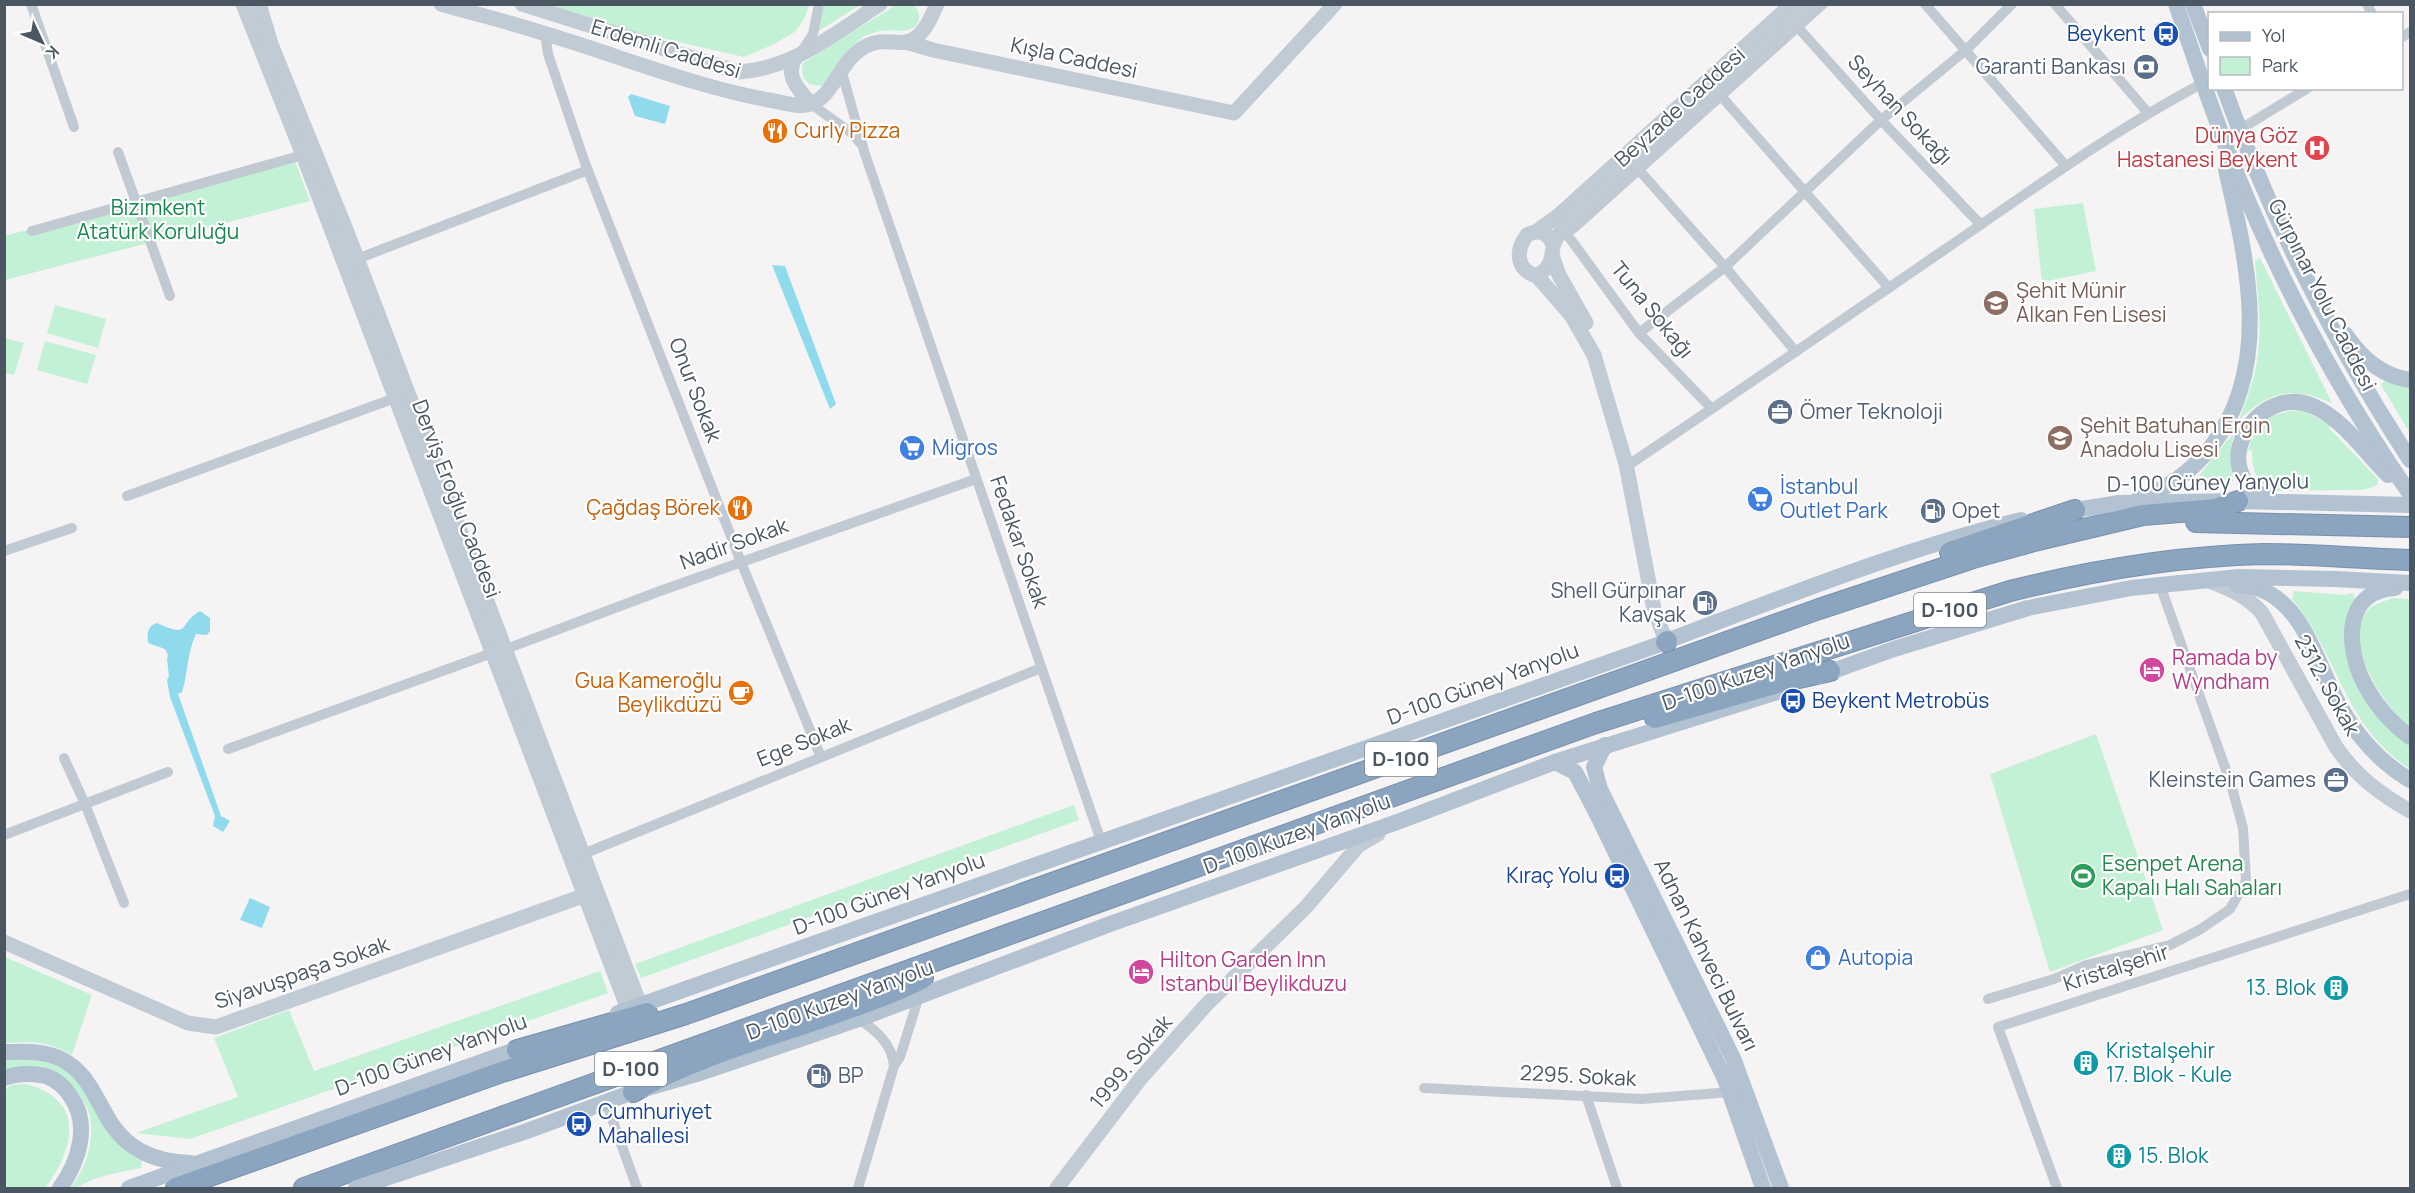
<svg xmlns="http://www.w3.org/2000/svg" width="2415" height="1193" font-family="Manrope,sans-serif">
<style>
.green{fill:#c3f1d5}
.water{fill:#90daee}
.lines{fill:none;stroke-linecap:round;stroke-linejoin:round}
.highway-casing{stroke:#7690ad;stroke-width:22}
.street{stroke:#c1cad2;stroke-width:10}
.secondary{stroke:#c1cbd6;stroke-width:15}
.primary{stroke:#b3c2d1;stroke-width:16}
.highway{stroke:#8ba5c1;stroke-width:20}
.labels{text-anchor:middle;stroke-width:4.5;stroke-linejoin:round;paint-order:stroke}
.shield{fill:#fff;stroke:#808990;stroke-width:1.5}
.shield-label{font-size:20px;font-weight:bold;fill:#4a5661}
.transit-label{font-size:21px;fill:#164399;stroke:#fff;text-anchor:end}
.street-label{font-size:21px;fill:#4a5661;stroke:#fff}
.service-label{font-size:21px;fill:#4e5e75;stroke:#fff;text-anchor:end}
.food-label{font-size:21px;fill:#c56008;stroke:#fff;text-anchor:end}
.health-label{font-size:21px;fill:#be3a42;stroke:#fff;text-anchor:end}
.park-label{font-size:21px;fill:#17864f;stroke:#fff}
.education-label{font-size:21px;fill:#785e54;stroke:#fff;text-anchor:start}
.shop-label{font-size:21px;fill:#366cbe;stroke:#fff;text-anchor:start}
.hotel-label{font-size:21px;fill:#b23c85;stroke:#fff;text-anchor:start}
.leisure-label{font-size:21px;fill:#27864d;stroke:#fff;text-anchor:start}
.culture-label{font-size:21px;fill:#0d838f;stroke:#fff;text-anchor:start}
</style>
<rect width="100%" height="100%" fill="#f5f3f3"/>
<!-- green -->
<g class="green">
<polygon points="545,5 809,5 805,17 796,31 776,43 744,57 631,31"/>
<polygon points="824,5 860,5 817,32"/>
<path d="M 896,5 L 913,5 C 920,11 921,18 916,26 C 904,35 893,28 880,31 C 847,38 842,64 823,85 C 808,88 799,78 803,63 Z"/>
<polygon points="295,161 310,201 5,280 4,236"/>
<polygon points="2083,203 2096,271 2042,282 2034,209"/>
<path d="M 2260,258 L 2332,403 C 2293,386 2270,390 2239,420 C 2244,406 2250,391 2254,376 C 2264,338 2258,299 2255,261 Z"/>
<polygon points="55,305 106,319 98,348 47,333"/>
<polygon points="4,338 24,343 14,375 5,373"/>
<polygon points="45,341 96,355 87,384 37,370"/>
<polygon points="2386,379 2410,384 2410,433 2381,385"/>
<path d="M 2303,410 L 2331,426 L 2329,428 L 2378,479 L 2378,484 L 2373,487 L 2362,490 L 2273,491 C 2256,482 2252,469 2252,451 L 2248,450 C 2257,419 2272,412 2303,410 Z"/>
<polygon points="2234,432 2231,448 2233,481 2190,487"/>
<path d="M 2294,591 L 2344,595 L 2353,593 L 2355,599 L 2347,644 L 2407,744 L 2410,746 L 2410,769 C 2343,725 2339,655 2292,599 Z"/>
<path d="M 2393,598 L 2410,599 L 2410,729 C 2387,708 2342,645 2365,614 C 2371,604 2383,602 2393,598 Z"/>
<polygon points="2096,734 2163,930 2050,972 1990,774"/>
<polygon points="1074,805 1079,820 641,978 635,964"/>
<path d="M 5,957 L 92,995 L 72,1055 C 45,1040 34,1042 5,1043 Z"/>
<polygon points="600,971 608,993 190,1139 136,1133 238,1097 214,1038 289,1010 314,1071"/>
<path d="M 4,1059 L 53,1060 L 77,1080 L 117,1141 L 130,1154 L 142,1161 L 141,1168 C 124,1171 108,1174 92,1180 C 84,1183 79,1188 70,1188 C 86,1169 96,1139 89,1113 C 86,1103 78,1093 72,1085 L 5,1071 Z"/>
<path d="M 26,1084 C 86,1100 75,1148 45,1188 L 5,1188 L 5,1090 L 11,1085 Z"/>
</g>
<!-- water -->
<g class="water">
<polygon points="631,94 670,106 665,124 635,116 628,97"/>
<polygon points="772,265 785,266 836,404 830,409"/>
<path d="M 200,611 L 210,618 L 210,631 L 207,635 L 196,634 C 187,652 188,674 182,692 L 178,694 L 221,816 L 230,821 L 223,832 L 213,826 L 215,816 L 170,697 L 167,680 L 169,676 L 167,659 L 168,655 L 165,649 L 148,643 C 147,634 147,626 157,623 C 192,639 177,624 200,611 Z"/>
<polygon points="250,898 270,907 262,928 240,920"/>
</g>
<g class="lines">
<!-- highway casing -->
<g class="highway-casing">
<g id="highway">
<polyline points="2196,522 2410,527"/>
<polyline points="1950,552 2075,510"/>
<polyline points="1666,642 1667,641"/>
<polyline points="1655,718 1781,682 1830,671"/>
<polyline points="517,1050 647,1013"/>
<path d="M 633,1092 C 694,1056 775,1035 842,1011 C 869,1001 898,992 923,978"/>
<polyline points="176,1188 502,1072 686,1014 1819,609 1973,558 2034,541 2143,515 2216,509 2238,501"/>
<path d="M 304,1188 L 1596,723 L 2010,591 C 2094,570 2177,556 2264,554 C 2313,554 2361,559 2410,560"/>
</g>
</g>
<!-- street -->
<g class="street">
<polyline points="31,4 74,127"/>
<polyline points="1925,4 2066,166"/>
<polyline points="2055,4 2148,113"/>
<polyline points="2367,4 2372,14"/>
<polyline points="1793,22 1881,120 1981,225"/>
<polyline points="545,33 548,54 585,163 741,562 821,757"/>
<polyline points="2402,37 2410,32"/>
<polyline points="802,51 813,34 819,4"/>
<polyline points="841,69 865,154 1101,841"/>
<polyline points="1721,96 1889,288"/>
<polyline points="811,104 853,134 860,143"/>
<polyline points="2239,130 2308,88"/>
<polyline points="118,152 170,296"/>
<polyline points="1639,170 1725,267 1796,352"/>
<polyline points="32,231 303,155"/>
<polyline points="1561,233 1566,233 1575,227 1823,4"/>
<polyline points="1566,233 1639,333 1712,409"/>
<polyline points="357,259 588,170"/>
<polyline points="1639,333 1725,267 1881,120 1966,50 2012,4"/>
<path d="M 1626,464 L 1633,462 C 1737,392 1841,321 1944,250 C 2029,192 2112,131 2203,83"/>
<polyline points="127,496 395,398"/>
<polyline points="4,551 72,528"/>
<polyline points="506,649 660,591 976,479"/>
<polyline points="228,749 492,653"/>
<polyline points="64,758 85,804 124,903"/>
<polyline points="4,835 168,772"/>
<polyline points="583,854 1041,668"/>
<polyline points="1988,999 2054,979 2086,965 2170,945 2201,929 2230,909 2246,881 2243,828 2231,784 2160,585"/>
<path d="M 859,1019 C 877,1031 892,1044 894,1066"/>
<polyline points="1424,1088 1642,1099 1731,1092"/>
<polyline points="1586,1095 1617,1188"/>
<polyline points="606,1102 637,1188"/>
<polyline points="858,1188 894,1066 900,1057 919,996"/>
<polyline points="2057,1188 1998,1027 2410,894"/>
</g>
<!-- secondary -->
<g class="secondary">
<polyline points="243,4 303,155 628,1009"/>
<polyline points="259,4 271,44 347,232 640,1005"/>
<path d="M 441,4 C 475,14 509,22 543,33 C 620,56 695,87 774,101 C 785,103 799,108 810,104 C 835,96 838,61 866,46 C 883,38 891,44 906,42 C 922,40 931,18 937,4"/>
<path d="M 522,4 L 738,72 C 792,69 836,33 880,4"/>
<polyline points="906,42 933,50 1234,113 1335,4"/>
<path d="M 796,57 C 783,75 800,91 811,104"/>
<polyline points="1537,231 1559,215 1792,4"/>
<path d="M 1553,245 C 1548,232 1539,229 1527,235 C 1515,251 1516,270 1537,276 C 1551,267 1551,261 1553,247 C 1554,238 1564,228 1570,221 L 1811,4"/>
<polyline points="1553,258 1559,275 1586,323"/>
<polyline points="1537,276 1571,315 1594,355 1626,464 1654,609 1666,642"/>
<path d="M 2209,581 C 2230,589 2247,596 2262,613 L 2336,747 C 2356,776 2380,794 2410,811"/>
<polyline points="4,942 188,1023 216,1027 594,892"/>
<polyline points="1057,1188 1141,1078 1206,1005 1306,907 1359,845 1378,834"/>
</g>
<!-- primary -->
<g class="primary">
<path d="M 2176,4 C 2198,69 2220,134 2246,196 C 2290,300 2346,402 2410,494"/>
<polyline points="2193,4 2210,49"/>
<path d="M 2224,88 C 2271,219 2335,344 2410,460"/>
<path d="M 2345,334 C 2361,358 2382,376 2410,380"/>
<path d="M 2138,499 C 2167,489 2192,471 2211,447 C 2273,367 2247,260 2226,170"/>
<path d="M 2271,499 C 2201,474 2257,381 2313,406 C 2344,420 2364,451 2388,475"/>
<polyline points="2064,512 2119,503 2238,501 2410,505"/>
<path d="M 2237,585 C 2244,586 2253,586 2260,589 C 2307,607 2318,669 2341,708 C 2358,737 2381,763 2410,780"/>
<path d="M 2395,588 C 2343,591 2346,646 2363,681 C 2374,703 2391,723 2410,737"/>
<path d="M 1667,641 C 1784,597 1900,550 2021,520"/>
<polyline points="1819,676 1894,649 2028,608 2131,588 2239,577 2335,579 2410,583"/>
<polyline points="1605,745 1594,767 1600,789 1733,1058 1781,1188"/>
<polyline points="1555,762 1575,772 1598,816 1725,1079 1763,1188"/>
<polyline points="618,1013 1666,642"/>
<path d="M 4,1052 C 25,1052 44,1050 63,1060 C 85,1072 93,1092 105,1113 C 123,1148 152,1162 191,1163"/>
<path d="M 4,1078 C 18,1073 32,1073 46,1076 C 57,1080 65,1087 71,1097 C 91,1125 78,1163 60,1188"/>
<polyline points="129,1188 529,1045"/>
<polyline points="356,1188 527,1131 633,1092 700,1073 859,1019 1110,924 1400,821 1555,762 1787,689"/>
</g>
<!-- highway -->
<use href="#highway" class="highway"/>
</g>
<!-- icons -->
<defs>
<g id="bus-disc" transform="scale(1.35)"><circle r="9.5" fill="#1a4fb4" stroke="#fff"/><path d="M-5-6H5V4H4V6H2V4H-2V6H-4V4H-5ZM-3.5-4V0h7V-4ZM-3.5 1.2v1.5H-2V1.2ZM2 1.2v1.5H3.5V1.2Z" fill="#fff"/></g>
<g id="bank-disc" transform="scale(1.35)"><circle r="9.5" fill="#5c6f8a" stroke="#fff"/><path d="M-6-4H6V4H-6ZM0-2.3a2.3 2.3 0 1 0 0 4.6a2.3 2.3 0 1 0 0-4.6Z" fill="#fff"/></g>
<g id="restaurant-disc" transform="scale(1.35)"><circle r="9.5" fill="#e8710a" stroke="#fff"/><path d="M-5-6h1v4h1v-4h1v4h1v-4h1v5L-1.5 .5V6h-2V.5L-5-1ZM5-6V6H3V1.5H1.5Q1.5-4 5-6Z" fill="#fff"/></g>
<g id="hospital-disc" transform="scale(1.35)"><circle r="9.5" fill="#e0444e" stroke="#fff"/><path d="M-5-5h3v3.5h4V-5h3V5h-3V1.5h-4V5h-3Z" fill="#fff"/></g>
<g id="school-disc" transform="scale(1.35)"><circle r="9.5" fill="#8d6e63" stroke="#fff"/><path d="M0-5L7-2L0 1L-7-2ZM-4 1L0 2.5L4 1V4Q0 6-4 4Z" fill="#fff"/></g>
<g id="office-disc" transform="scale(1.35)"><circle r="9.5" fill="#5c6f8a" stroke="#fff"/><path d="M-6-3h4V-5.5h4V-3h4V5H-6ZM-1-4.5V-3h2v-1.5ZM-6 0V1H6V0Z" fill="#fff"/></g>
<g id="supermarket-disc" transform="scale(1.35)"><circle r="9.5" fill="#3f7fe0" stroke="#fff"/><path d="M-6-5.5h2.5l.6 2H6L4.5 2H-2.5L-4.4-4H-6ZM-1.5 3.2a1.3 1.3 0 1 0 .1 0ZM3 3.2a1.3 1.3 0 1 0 .1 0Z" fill="#fff"/></g>
<g id="fuel-disc" transform="scale(1.35)"><circle r="9.5" fill="#5c6f8a" stroke="#fff"/><path d="M-5.5-6h7V0h2V4h1.3V-2.5L3-4.5l.8-.8L6-3V5H2.5V1h-1V6h-7ZM-4.2-4.7v3.2H.2V-4.7Z" fill="#fff"/></g>
<g id="hotel-disc" transform="scale(1.35)"><circle r="9.5" fill="#d1479c" stroke="#fff"/><path d="M-6-4.5h1.5V1H6V5H4.5V3h-9V5H-6ZM-4 0a1.8 1.8 0 1 1 3.6 0ZM.5 0V-2.5h3Q6-2.5 6 0Z" fill="#fff"/></g>
<g id="cafe-disc" transform="scale(1.35)"><circle r="9.5" fill="#e8710a" stroke="#fff"/><path d="M-5.5-4.5H6V0H3Q3 3.5 0 3.5H-2.5Q-5.5 3.5-5.5 0ZM3-3.2v2h1.7v-2ZM-6 4.5H4V6H-6Z" fill="#fff"/></g>
<g id="stadium-disc" transform="scale(1.35)"><circle r="9.5" fill="#2e9e5b" stroke="#fff"/><path d="M0-5a6.5 5 0 1 0 0 10a6.5 5 0 1 0 0-10ZM-3.5-1.8h7v3.6h-7Z" fill="#fff"/></g>
<g id="shop-disc" transform="scale(1.35)"><circle r="9.5" fill="#3f7fe0" stroke="#fff"/><path d="M-5-2.5h2.3a2.7 3.5 0 0 1 5.4 0H5L5.5 6h-11ZM-1.5-2.5h3a1.5 2.3 0 0 0-3 0Z" fill="#fff"/></g>
<g id="building-disc" transform="scale(1.35)"><circle r="9.5" fill="#0f9aa8" stroke="#fff"/><path d="M-4-6H4V6H1V3H-1V6H-4ZM-2.5-4.3h1.7v1.8h-1.7ZM.8-4.3h1.7v1.8H.8ZM-2.5-1h1.7V.8h-1.7ZM.8-1h1.7V.8H.8Z" fill="#fff"/></g>
</defs>
<g fill-rule="evenodd">
<use href="#bus-disc" x="2166" y="34"/>
<use href="#bank-disc" x="2146" y="67"/>
<use href="#restaurant-disc" x="775" y="131"/>
<use href="#hospital-disc" x="2317" y="148"/>
<use href="#school-disc" x="1996" y="303"/>
<use href="#office-disc" x="1780" y="412"/>
<use href="#school-disc" x="2060" y="438"/>
<use href="#supermarket-disc" x="912" y="448"/>
<use href="#supermarket-disc" x="1760" y="499"/>
<use href="#restaurant-disc" x="740" y="508"/>
<use href="#fuel-disc" x="1933" y="511"/>
<use href="#fuel-disc" x="1705" y="603"/>
<use href="#hotel-disc" x="2152" y="670"/>
<use href="#cafe-disc" x="741" y="693"/>
<use href="#bus-disc" x="1793" y="701"/>
<use href="#office-disc" x="2336" y="780"/>
<use href="#bus-disc" x="1617" y="876"/>
<use href="#stadium-disc" x="2083" y="876"/>
<use href="#shop-disc" x="1818" y="958"/>
<use href="#hotel-disc" x="1141" y="972"/>
<use href="#building-disc" x="2336" y="988"/>
<use href="#building-disc" x="2086" y="1063"/>
<use href="#fuel-disc" x="819" y="1076"/>
<use href="#bus-disc" x="579" y="1124"/>
<use href="#building-disc" x="2119" y="1156"/>
</g>
<g class="labels">
<!-- shield labels -->
<g class="shield">
<rect x="1914" y="593" width="72" height="34" rx="4.5"/>
<rect x="1365" y="742" width="72" height="34" rx="4.5"/>
<rect x="595" y="1052" width="72" height="34" rx="4.5"/>
</g>
<g class="shield-label">
<text x="1950" y="617">D-100</text>
<text x="1401" y="766">D-100</text>
<text x="631" y="1076">D-100</text>
</g>
<!-- transit labels -->
<g class="transit-label">
<text x="2146" y="41">Beykent</text>
<text x="1812" y="708" text-anchor="start">Beykent Metrobüs</text>
<text x="1598" y="883">Kıraç Yolu</text>
<text x="598" y="1119" text-anchor="start">Cumhuriyet<tspan x="598" dy="24">Mahallesi</tspan></text>
</g>
<!-- street labels -->
<g class="street-label">
<text transform="translate(666 49) rotate(17)" y="7">Erdemli Caddesi</text>
<text transform="translate(1074 58) rotate(12)" y="7">Kışla Caddesi</text>
<text transform="translate(1680 107) rotate(-42)" y="7">Beyzade Caddesi</text>
<text transform="translate(1900 110) rotate(47)" y="7">Seyhan Sokağı</text>
<text transform="translate(2322 295) rotate(63)" y="7">Gürpınar Yolu Caddesi</text>
<text transform="translate(1652 310) rotate(51)" y="7">Tuna Sokağı</text>
<text transform="translate(695 390) rotate(69)" y="7">Onur Sokak</text>
<text transform="translate(2208 483) rotate(-1)" y="7">D-100 Güney Yanyolu</text>
<text transform="translate(456 499) rotate(69)" y="7">Derviş Eroğlu Caddesi</text>
<text transform="translate(1019 542) rotate(71)" y="7">Fedakar Sokak</text>
<text transform="translate(734 544) rotate(-20)" y="7">Nadir Sokak</text>
<text transform="translate(1756 672) rotate(-19)" y="7">D-100 Kuzey Yanyolu</text>
<text transform="translate(1483 684) rotate(-20)" y="7">D-100 Güney Yanyolu</text>
<text transform="translate(2327 685) rotate(61)" y="7">2312. Sokak</text>
<text transform="translate(804 742) rotate(-22)" y="7">Ege Sokak</text>
<text transform="translate(1297 834) rotate(-20)" y="7">D-100 Kuzey Yanyolu</text>
<text transform="translate(889 894) rotate(-20)" y="7">D-100 Güney Yanyolu</text>
<text transform="translate(1706 955) rotate(64)" y="7">Adnan Kahveci Bulvarı</text>
<text transform="translate(2116 968) rotate(-18)" y="7">Kristalşehir</text>
<text transform="translate(302 973) rotate(-19)" y="7">Siyavuşpaşa Sokak</text>
<text transform="translate(840 1000) rotate(-20)" y="7">D-100 Kuzey Yanyolu</text>
<text transform="translate(431 1055) rotate(-20)" y="7">D-100 Güney Yanyolu</text>
<text transform="translate(1131 1062) rotate(-50)" y="7">1999. Sokak</text>
<text transform="translate(1578 1076) rotate(3)" y="7">2295. Sokak</text>
</g>
<!-- service labels -->
<g class="service-label">
<text x="2126" y="74">Garanti Bankası</text>
<text x="1800" y="419" text-anchor="start">Ömer Teknoloji</text>
<text x="1952" y="518" text-anchor="start">Opet</text>
<text x="1686" y="598">Shell Gürpınar<tspan x="1686" dy="24">Kavşak</tspan></text>
<text x="2316" y="787">Kleinstein Games</text>
<text x="838" y="1083" text-anchor="start">BP</text>
</g>
<!-- food labels -->
<g class="food-label">
<text x="794" y="138" text-anchor="start">Curly Pizza</text>
<text x="720" y="515">Çağdaş Börek</text>
<text x="722" y="688">Gua Kameroğlu<tspan x="722" dy="24">Beylikdüzü</tspan></text>
</g>
<!-- health labels -->
<g class="health-label">
<text x="2298" y="143">Dünya Göz<tspan x="2298" dy="24">Hastanesi Beykent</tspan></text>
</g>
<!-- park labels -->
<g class="park-label">
<text x="158" y="215">Bizimkent<tspan x="158" dy="24">Atatürk Koruluğu</tspan></text>
</g>
<!-- education labels -->
<g class="education-label">
<text x="2016" y="298">Şehit Münir<tspan x="2016" dy="24">Alkan Fen Lisesi</tspan></text>
<text x="2080" y="433">Şehit Batuhan Ergin<tspan x="2080" dy="24">Anadolu Lisesi</tspan></text>
</g>
<!-- shop labels -->
<g class="shop-label">
<text x="932" y="455">Migros</text>
<text x="1780" y="494">İstanbul<tspan x="1780" dy="24">Outlet Park</tspan></text>
<text x="1838" y="965">Autopia</text>
</g>
<!-- hotel labels -->
<g class="hotel-label">
<text x="2172" y="665">Ramada by<tspan x="2172" dy="24">Wyndham</tspan></text>
<text x="1160" y="967">Hilton Garden Inn<tspan x="1160" dy="24">Istanbul Beylikduzu</tspan></text>
</g>
<!-- leisure labels -->
<g class="leisure-label">
<text x="2102" y="871">Esenpet Arena<tspan x="2102" dy="24">Kapalı Halı Sahaları</tspan></text>
</g>
<!-- culture labels -->
<g class="culture-label">
<text x="2316" y="995" text-anchor="end">13. Blok</text>
<text x="2106" y="1058">Kristalşehir<tspan x="2106" dy="24">17. Blok - Kule</tspan></text>
<text x="2138" y="1163">15. Blok</text>
</g>
</g>
<!-- border -->
<rect width="2415" height="1193" fill="none" stroke="#4a5661" stroke-width="12"/>
<!-- legend -->
<rect x="2208" y="12" width="195" height="78" fill="#ffffff" stroke="#b7bbc0" stroke-width="1.5"/>
<rect x="2220" y="32" width="30" height="9" fill="#b3c2d1" stroke="#b7bbc0" stroke-width="1.5"/>
<text x="2262" y="42" font-size="18" fill="#4a5661">Yol</text>
<rect x="2220" y="57" width="30" height="18" fill="#c3f1d5" stroke="#b7bbc0" stroke-width="1.5"/>
<text x="2262" y="72" font-size="18" fill="#4a5661">Park</text>
<!-- north arrow -->
<g transform="translate(42 42) rotate(134)" stroke="#ffffff" stroke-width="4.5" paint-order="stroke">
<path d="M0-4.5L10 22L0 15L-10 22Z" fill="#4a5661"/>
<text y="-9" font-size="16" font-weight="bold" text-anchor="middle" fill="#4a5661">K</text>
</g>
</svg>
